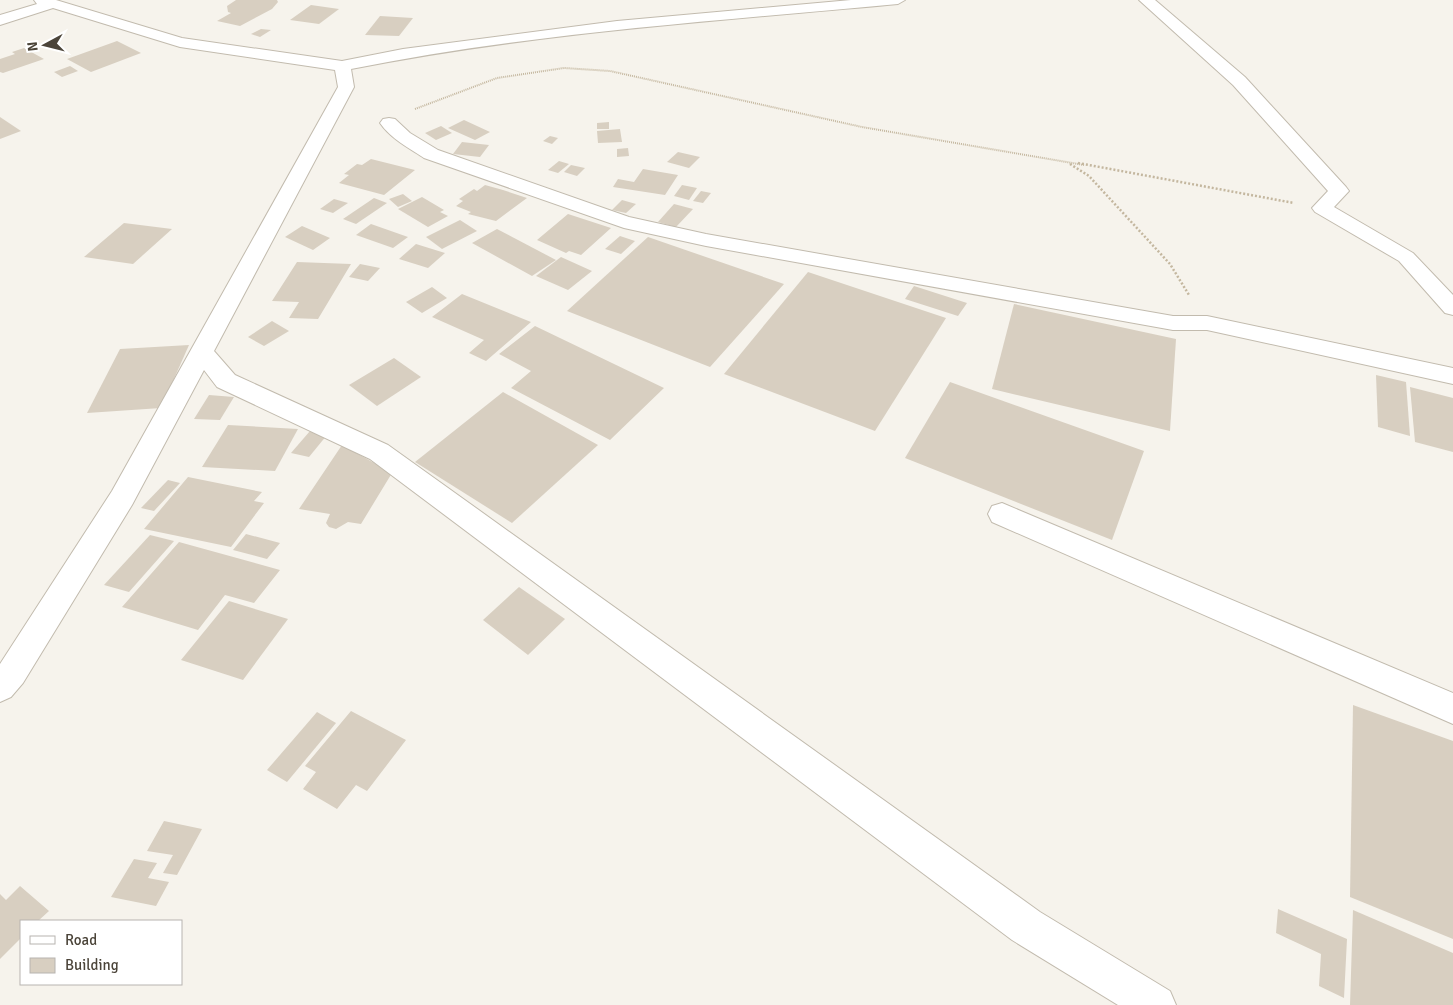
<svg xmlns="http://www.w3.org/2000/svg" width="1453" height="1005" font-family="Signika,sans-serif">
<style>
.building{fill:#d8cfc1}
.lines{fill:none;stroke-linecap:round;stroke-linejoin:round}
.minor-casing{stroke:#c2bbae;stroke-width:2}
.path-far1{stroke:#c4b79f;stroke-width:2;stroke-dasharray:1 1;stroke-linecap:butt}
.path{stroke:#c4b79f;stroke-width:2.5;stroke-dasharray:2 2;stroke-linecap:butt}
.minor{fill:#fff;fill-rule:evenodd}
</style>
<rect width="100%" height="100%" fill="#f6f3ec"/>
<!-- building -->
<g class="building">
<polygon points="236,0 277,0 278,2 272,9 240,26 217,21 231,13 228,12 227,6"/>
<polygon points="311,5 339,9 319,24 290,20"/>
<polygon points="380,16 413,18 399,36 365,35"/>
<polygon points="261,29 271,30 260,37 251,34"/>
<polygon points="117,41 141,53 91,72 67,59"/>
<polygon points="24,48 44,59 3,73 0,72 0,59 15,54 12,52"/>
<polygon points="70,66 78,71 62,77 54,72"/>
<polygon points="0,117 21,131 0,139"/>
<polygon points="464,120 490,132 475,140 448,128"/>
<polygon points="609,122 609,129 597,129 597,123"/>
<polygon points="441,126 452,133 436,140 425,133"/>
<polygon points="620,129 622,142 598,143 597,131"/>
<polygon points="550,136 558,138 552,144 543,141"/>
<polygon points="462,142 489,145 480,157 453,154"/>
<polygon points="628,148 629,156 617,157 617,149"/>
<polygon points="678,152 700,157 689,168 667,162"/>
<polygon points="371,159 415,170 384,195 339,183 349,175 344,174 357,164 362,165"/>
<polygon points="559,161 569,164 558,173 548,170"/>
<polygon points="571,165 585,168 577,176 564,172"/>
<polygon points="643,169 678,175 665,195 613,187 618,179 634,182"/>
<polygon points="485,185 503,190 527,198 496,221 468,214 471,212 456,206 463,201 459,199 474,189 477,191"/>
<polygon points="682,185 697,188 689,200 674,196"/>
<polygon points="701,191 711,193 703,203 693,201"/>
<polygon points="403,194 412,201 398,207 389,199"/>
<polygon points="422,197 444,210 440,212 448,216 428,227 398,209"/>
<polygon points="374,198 387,203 356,224 343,219"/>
<polygon points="334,199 348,203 333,213 320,209"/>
<polygon points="622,200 636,204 626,213 612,210"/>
<polygon points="674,204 693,209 676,227 658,222"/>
<polygon points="568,214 611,228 581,255 569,251 566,253 537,240"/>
<polygon points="460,220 477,231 442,249 426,237"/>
<polygon points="124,223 172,229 133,264 84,257"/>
<polygon points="371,224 408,237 393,248 356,235"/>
<polygon points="302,226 330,238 313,250 285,237"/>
<polygon points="497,229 556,260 532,276 472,243"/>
<polygon points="620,236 635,241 621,254 605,249"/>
<polygon points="648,237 784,284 710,367 567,311"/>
<polygon points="416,244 445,253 428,268 399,259"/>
<polygon points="561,257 592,271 568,290 536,276"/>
<polygon points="297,262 351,264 318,319 289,318 299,302 272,301"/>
<polygon points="360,264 380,268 368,281 349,277"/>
<polygon points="808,272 946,318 875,431 724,374"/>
<polygon points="914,286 967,303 958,316 905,299"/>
<polygon points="432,287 447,298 422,313 406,302"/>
<polygon points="462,294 531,322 486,361 469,353 484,340 432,317"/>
<polygon points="1014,304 1176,339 1170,431 992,389"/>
<polygon points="272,321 289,331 264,346 248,337"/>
<polygon points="535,326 664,388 610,440 511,388 531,371 499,354"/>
<polygon points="189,345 161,408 87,413 120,349"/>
<polygon points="394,358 421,377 377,406 349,385"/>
<polygon points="1376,375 1406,382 1410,436 1378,427"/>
<polygon points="950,382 1144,451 1112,540 905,458"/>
<polygon points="1410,387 1453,398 1453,452 1415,442"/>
<polygon points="503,392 598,445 512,523 415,462"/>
<polygon points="209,395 234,397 220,420 194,419"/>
<polygon points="228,425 298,429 275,471 202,467"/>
<polygon points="310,431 327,435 309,457 291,453"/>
<polygon points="342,445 392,473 361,524 348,522 336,529 329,527 326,523 330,514 299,509"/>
<polygon points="188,477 262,492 254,501 264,503 231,547 144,529"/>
<polygon points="168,480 180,483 154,511 141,508"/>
<polygon points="246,534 280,543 267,559 233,550"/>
<polygon points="150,535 174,541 129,592 104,585"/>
<polygon points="179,542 280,570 254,603 225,595 198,630 122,607"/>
<polygon points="519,587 565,619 528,655 483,620"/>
<polygon points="229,601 288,619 243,680 181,660"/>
<polygon points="1353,705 1453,741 1453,939 1350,897"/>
<polygon points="351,711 406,740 367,791 356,785 337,809 303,789 316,772 305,766"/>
<polygon points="317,712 336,723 287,782 267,770"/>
<polygon points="164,821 202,829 177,875 163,873 173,855 147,851"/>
<polygon points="134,859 157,863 148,878 169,882 156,906 111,897"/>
<polygon points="20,886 49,911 38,921 21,921 21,938 0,959 0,894 6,900"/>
<polygon points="1278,909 1347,939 1344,998 1319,986 1321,954 1276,933"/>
<polygon points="1353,910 1453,953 1453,1005 1350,1005"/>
</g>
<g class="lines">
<!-- minor casing -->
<g class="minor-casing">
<g id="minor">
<path d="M 34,0 L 56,0 L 182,38 L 342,61 L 403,49 L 617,21 L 851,0 L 905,0 L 898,4 C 716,21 531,33 351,69 L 354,87 L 214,351 L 235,375 L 388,445 L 1040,912 L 1170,991 L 1176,1005 L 1118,1005 L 1012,940 L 370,459 L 217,387 L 204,370 L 132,505 L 23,683 L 11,697 L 0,702 L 0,664 L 112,491 L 338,87 L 335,70 L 180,47 L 53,8 L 0,25 L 0,15 L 37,4 Z"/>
<polygon points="1139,0 1155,0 1245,77 1346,187 1349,191 1334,207 1413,253 1453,295 1453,315 1445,313 1399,261 1315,212 1312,208 1328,191 1233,85"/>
<path d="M 389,118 L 395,119 L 410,133 L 438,150 L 629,217 L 706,234 L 1173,316 L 1207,316 L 1453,368 L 1453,384 L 1207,330 L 1173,330 L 706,246 L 624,228 L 424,158 C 409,148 391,139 380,123 L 383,119 Z"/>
<polygon points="1002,503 1453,693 1453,724 992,522 988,514 992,506"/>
</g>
</g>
<!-- path-far1 -->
<polyline class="path-far1" points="415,109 497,78 564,68 610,71 862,127 1084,165"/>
<!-- path -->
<g class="path">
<polyline points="1078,163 1294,203"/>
<polyline points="1070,164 1089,176 1170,264 1189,295"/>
</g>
<!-- minor -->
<use href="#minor" class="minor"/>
</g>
<!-- legend -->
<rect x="20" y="920" width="162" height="65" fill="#ffffff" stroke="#b7b4b0"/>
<rect x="30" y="936" width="25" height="8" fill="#ffffff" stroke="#b7b4b0"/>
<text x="65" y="945" font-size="15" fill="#4b4439">Road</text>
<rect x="30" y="958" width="25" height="15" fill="#d8cfc1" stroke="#b7b4b0"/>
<text x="65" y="970" font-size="15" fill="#4b4439">Building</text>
<!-- north arrow -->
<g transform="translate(45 45) rotate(263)" stroke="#ffffff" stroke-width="4" paint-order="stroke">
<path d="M0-4L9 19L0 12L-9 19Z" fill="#4b4439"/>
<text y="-8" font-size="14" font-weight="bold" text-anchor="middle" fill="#4b4439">N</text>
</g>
</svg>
